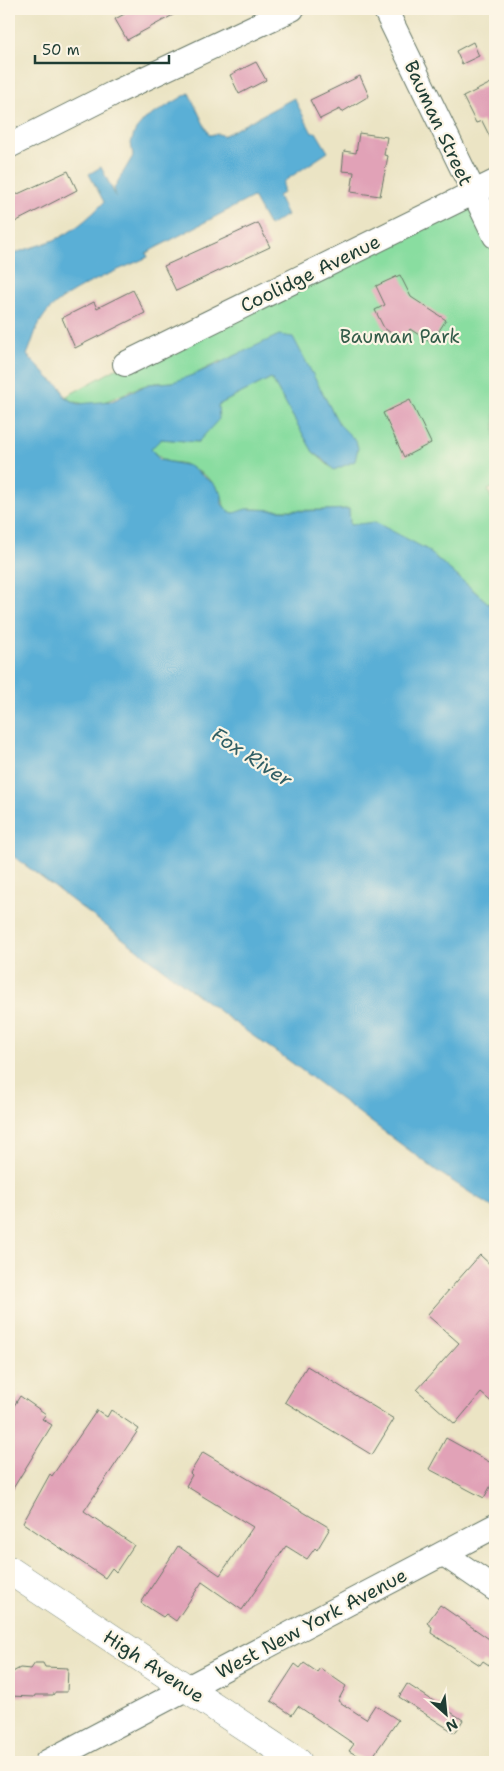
<svg xmlns="http://www.w3.org/2000/svg" width="504" height="1771" font-family="'Shantell Sans',sans-serif">
<style>
.green{fill:#89dda0;stroke:#548d6a}
.water{fill:#5aafd6;stroke:#3c7685}
.building{fill:#e1a2b7}
.lines{fill:none;stroke-linecap:round;stroke-linejoin:round}
.minor-casing{stroke:#676;stroke-width:26}
.major-casing{stroke:#676;stroke-width:29}
.minor{stroke:#fff;stroke-width:24}
.major{stroke:#fff;stroke-width:28}
.labels{text-anchor:middle;stroke-width:4.5;stroke-linejoin:round;paint-order:stroke}
.street-label{font-size:19px;fill:#1f3d34;stroke:#fcf5e5}
.park-label{font-size:19px;fill:#345d4a;stroke:#fcf5e5}
.water-label{font-size:20px;font-style:italic;fill:#315f65;stroke:#fcf5e5}
</style>
<rect width="100%" height="100%" fill="#fcf5e5"/>
<filter id="ink" filterUnits="userSpaceOnUse"><feTurbulence type="fractalNoise" baseFrequency=".02" numOctaves="2"/><feDisplacementMap in="SourceGraphic" scale="10" xChannelSelector="R" yChannelSelector="G"/><feConvolveMatrix kernelMatrix="1 2 1 2 8 2 1 2 1" color-interpolation-filters="sRGB"/></filter>
<filter id="wash" filterUnits="userSpaceOnUse"><feTurbulence type="fractalNoise" baseFrequency=".0096" numOctaves="4" result="noise"/><feDisplacementMap in="SourceGraphic" scale="20" xChannelSelector="R" yChannelSelector="G"/><feGaussianBlur stdDeviation="1.12" result="paint"/><feColorMatrix in="noise" values="0 0 0 0 0 0 0 0 0 0 0 0 0 0 0 0 0 1.4 0 .05"/><feComposite in="paint" operator="in"/></filter>
<g filter="url(#wash)">
<rect width="100%" height="100%" fill="#ebe4c4"/>
<!-- green -->
<path class="green" d="M 472,193 L 495,236 L 495,487 L 488,490 L 495,506 L 495,609 L 426,549 L 350,525 L 349,509 C 316,511 283,510 250,509 C 243,509 235,516 228,511 C 222,507 224,500 221,494 C 217,483 201,472 190,467 C 173,457 170,470 151,449 L 161,439 L 198,442 L 218,405 L 271,378 L 313,452 L 334,470 L 352,439 L 339,424 L 292,337 L 223,363 L 220,361 C 205,369 190,378 173,382 C 165,383 157,382 150,384 C 120,391 97,416 65,397 L 125,364 Z"/>
<!-- water -->
<path class="water" d="M 189,93 L 209,135 L 219,134 L 223,136 L 294,98 L 312,133 L 316,132 L 328,152 L 283,182 L 283,193 L 278,196 L 287,215 L 269,226 L 253,197 L 146,253 L 148,257 C 118,271 59,291 42,319 C 35,329 32,344 27,355 L 50,379 L 61,387 L 65,397 L 78,404 L 112,401 L 149,384 L 173,382 L 198,373 L 279,335 L 293,337 L 339,424 L 356,441 L 358,448 L 355,461 L 334,470 L 324,460 L 313,452 L 271,378 L 218,405 L 219,419 L 198,442 L 161,439 L 151,449 L 160,460 L 189,466 L 214,484 L 222,495 L 222,504 L 228,511 L 234,513 L 246,509 L 305,511 L 349,509 L 350,525 L 375,522 L 426,549 L 495,609 L 495,1209 L 437,1171 L 288,1060 L 243,1029 L 9,853 L 9,256 C 23,249 39,246 54,240 C 72,233 91,216 104,202 L 89,174 L 101,167 L 116,197 L 114,188 L 133,156 L 131,143 L 135,131 L 145,119 Z"/>
<g id="blocks">
<!-- building -->
<g class="building">
<polygon points="134,9 184,9 127,40 115,19"/>
<polygon points="473,42 479,56 462,64 456,51"/>
<polygon points="256,62 266,80 239,94 230,75"/>
<polygon points="360,76 369,96 342,112 340,109 320,119 310,100"/>
<polygon points="495,81 495,147 482,121 476,123 463,97"/>
<polygon points="359,133 387,137 384,155 388,156 380,196 351,192 354,172 342,171 344,151 356,153"/>
<polygon points="68,171 77,190 9,225 9,198"/>
<polygon points="258,223 270,247 176,291 164,266"/>
<polygon points="400,275 411,297 446,320 431,343 410,329 403,341 384,328 375,310 385,305 376,286"/>
<polygon points="133,290 145,313 75,348 62,318 94,302 97,308"/>
<polygon points="410,400 431,443 404,457 383,413"/>
<polygon points="480,1255 495,1269 495,1405 481,1393 455,1424 417,1390 459,1343 427,1315"/>
<polygon points="307,1366 394,1419 372,1455 285,1402"/>
<polygon points="20,1396 46,1414 42,1419 52,1425 9,1495 9,1414"/>
<polygon points="97,1410 107,1417 111,1410 139,1429 84,1511 134,1545 116,1572 112,1568 105,1578 23,1523 50,1474 52,1476"/>
<polygon points="446,1438 495,1465 495,1478 484,1498 429,1469"/>
<polygon points="203,1452 330,1528 317,1550 315,1548 307,1559 286,1546 242,1610 202,1582 176,1621 166,1614 163,1617 141,1603 178,1546 220,1575 253,1527 186,1486 192,1475 190,1473"/>
<polygon points="440,1605 495,1643 495,1655 489,1665 483,1661 480,1665 431,1633 432,1627 427,1623"/>
<polygon points="35,1663 43,1663 45,1667 68,1668 67,1692 55,1692 53,1695 35,1695 34,1697 9,1696 9,1674 20,1668 31,1669"/>
<polygon points="304,1663 317,1672 320,1668 346,1686 338,1701 366,1719 375,1705 398,1720 369,1762 349,1751 354,1744 298,1706 292,1715 271,1701 295,1664 300,1668"/>
<polygon points="407,1684 463,1720 455,1733 399,1697"/>
</g>
</g>
</g>
<g filter="url(#ink)">
<use href="#blocks" fill-opacity="0" stroke="#676" stroke-width="1"/>
<g class="lines">
<!-- minor casing -->
<g class="minor-casing">
<g id="minor">
<polyline points="385,9 495,236"/>
<polyline points="9,146 112,94 292,9"/>
<polyline points="125,364 495,182"/>
<polyline points="444,1554 495,1589"/>
<polyline points="47,1762 495,1526"/>
</g>
</g>
<!-- major casing -->
<g class="major-casing">
<polyline id="major" points="9,1570 298,1762"/>
</g>
<!-- minor -->
<use href="#minor" class="minor"/>
<!-- major -->
<use href="#major" class="major"/>
</g>
</g>
<g class="labels">
<!-- street labels -->
<g class="street-label">
<text transform="translate(439 123) rotate(65)" y="7">Bauman Street</text>
<text transform="translate(310 273) rotate(-26)" y="7">Coolidge Avenue</text>
<text transform="translate(311 1623) rotate(-28)" y="7">West New York Avenue</text>
<text transform="translate(154 1666) rotate(33)" y="7">High Avenue</text>
</g>
<!-- park labels -->
<g class="park-label">
<text x="400" y="343">Bauman Park</text>
</g>
<!-- water labels -->
<g class="water-label">
<text transform="translate(252 757) rotate(33)" y="7">Fox River</text>
</g>
</g>
<!-- margin -->
<rect width="504" height="1771" fill="none" stroke="#fcf5e5" stroke-width="30"/>
<!-- north arrow -->
<g transform="translate(446 1714) rotate(153)" stroke="#fcf5e5" stroke-width="4" paint-order="stroke">
<path d="M0-4L9 19L0 12L-9 19Z" fill="#1f3d34"/>
<text y="-8" font-size="14" font-weight="bold" text-anchor="middle" fill="#1f3d34">N</text>
</g>
<!-- scale -->
<path d="M35 55v8h134v-8" fill="none" stroke="#1f3d34" stroke-width="2.5"/>
<text x="42" y="55" font-size="15" fill="#1f3d34" stroke="#fcf5e5" stroke-width="4" paint-order="stroke">50 m</text>
</svg>
